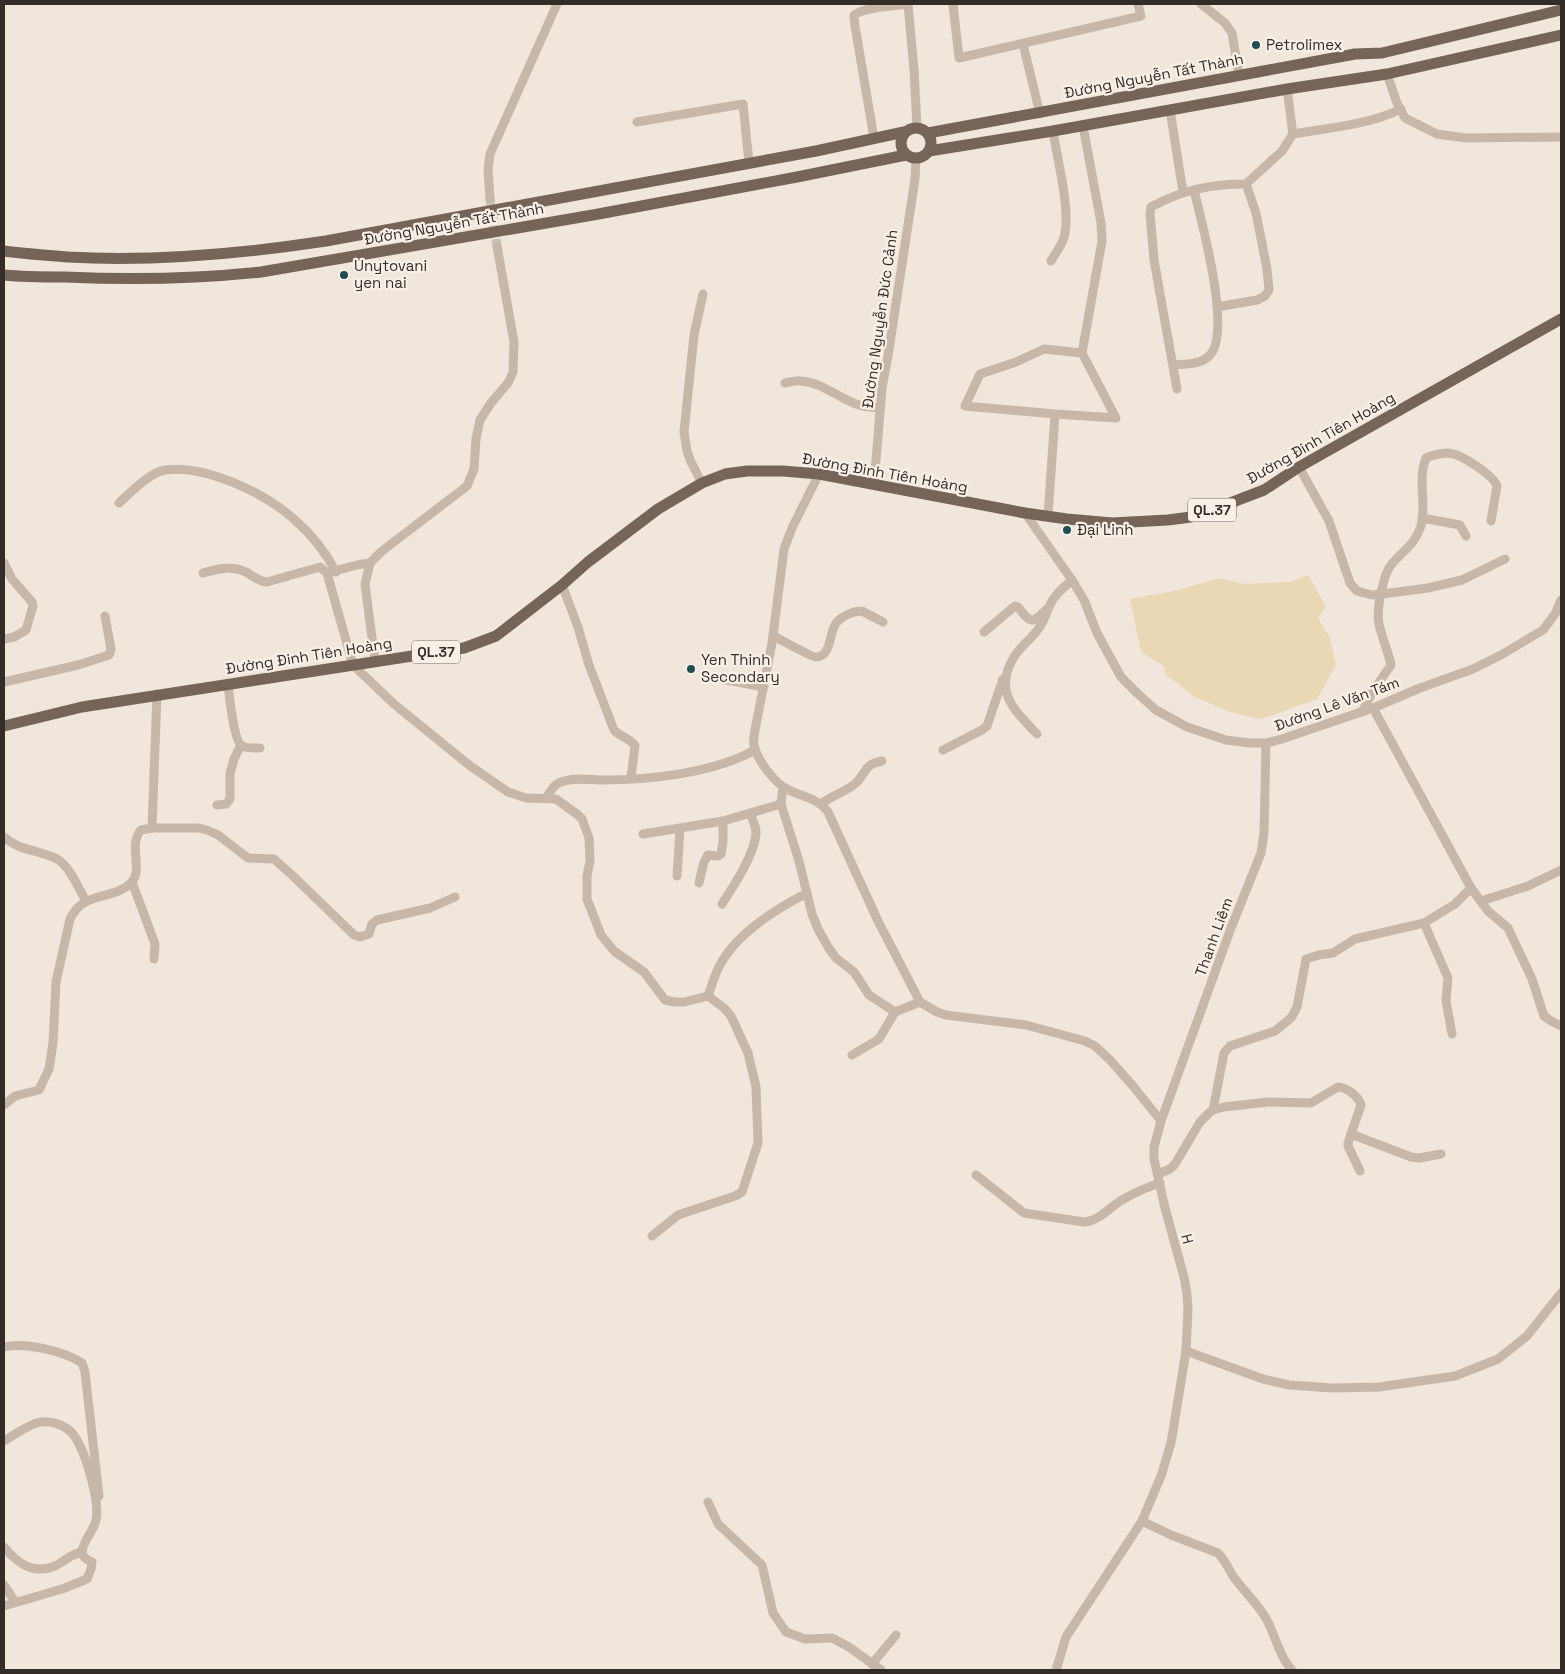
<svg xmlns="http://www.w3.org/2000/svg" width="1565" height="1674" font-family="'Space Grotesk',sans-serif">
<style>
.sand{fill:#e9d8b3}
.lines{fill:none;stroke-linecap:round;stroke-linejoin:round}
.minor-tunnel{stroke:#cac1b7;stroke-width:9;stroke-dasharray:9 4.5;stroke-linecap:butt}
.minor{stroke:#c7b7a8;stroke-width:9}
.major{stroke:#756459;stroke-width:11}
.poi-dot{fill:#204d52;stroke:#f8f0e7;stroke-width:2}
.labels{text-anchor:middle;stroke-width:4.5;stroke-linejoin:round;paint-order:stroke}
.shield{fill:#f8f0e7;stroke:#6f6761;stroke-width:1}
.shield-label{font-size:14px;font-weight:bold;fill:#342c27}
.poi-label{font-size:15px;fill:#342c27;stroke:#f8f0e7;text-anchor:start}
.street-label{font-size:15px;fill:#342c27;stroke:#f8f0e7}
</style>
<rect width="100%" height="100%" fill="#f0e6db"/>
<!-- sand -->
<polygon class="sand" points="1308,575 1326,607 1318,618 1330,638 1336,665 1317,699 1262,719 1233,713 1195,697 1164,673 1165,667 1141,652 1130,599 1174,591 1219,578 1244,584 1290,582"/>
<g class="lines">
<!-- minor-tunnel -->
<polyline class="minor-tunnel" points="490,199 497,246"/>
<!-- minor -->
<g class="minor">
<polyline points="908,4 914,70 917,127"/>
<polyline points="953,4 959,58 1141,16 1138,4"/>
<polyline points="1201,4 1225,23 1232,33 1239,75"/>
<polyline points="1023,44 1040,114"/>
<polyline points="1387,74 1397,103 1405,118 1437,134 1466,138 1561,137"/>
<polyline points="1170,110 1183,192"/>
<polyline points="637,122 743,104 749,163"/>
<path d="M 1293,134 C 1327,128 1369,125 1401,109"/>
<path d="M 874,138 L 855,26 L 854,15 C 864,7 894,6 908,4"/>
<polyline points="490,199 488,169 490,154 557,4"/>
<path d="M 1051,261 C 1056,252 1064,243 1065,233 C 1070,208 1057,158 1053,131"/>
<polyline points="1217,307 1257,300 1265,296 1269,290 1267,269 1256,213 1246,184"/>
<polyline points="1082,353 1044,349 1016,362 980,374 965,406 1055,414 1116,418 1082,353 1102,241 1101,223 1083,126"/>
<path d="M 1173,365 C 1185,364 1200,365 1209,356 C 1233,334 1201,220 1194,190"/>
<path d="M 785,383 C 790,382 796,380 801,381 C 830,383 849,411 880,407"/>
<path d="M 1177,389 L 1154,260 L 1150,214 L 1151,207 C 1182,190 1211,184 1246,184 L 1282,151 L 1293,134 L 1287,89"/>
<polyline points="1299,467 1329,521 1350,583 1357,591 1372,595 1382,594 1428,588 1462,580 1505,559"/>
<path d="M 819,474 L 792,528 L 784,549 L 772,643 L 755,730 C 754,735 753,740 754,745 C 757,760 775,784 789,790 C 803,797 819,799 828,812 L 878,921 L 920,1002 L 937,1012 L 946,1015 L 1026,1025 L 1085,1041 L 1095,1046 L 1110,1060 L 1133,1086 L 1161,1121"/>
<polyline points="702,483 691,462 687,451 684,432 694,335 703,294"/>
<polyline points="874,484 882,388 888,356 915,179 916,158"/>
<path d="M 119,503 C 130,493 150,472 165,470 C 205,464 267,494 296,521 C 312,535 326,553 336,572"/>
<polyline points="1025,513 1072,580 1084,600 1097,633 1121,677 1138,694 1156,710 1187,727 1226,740 1250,743 1266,743 1282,739 1373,708 1420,688 1473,669 1501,655 1543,630 1555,614 1561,600"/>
<polyline points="1048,516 1055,414"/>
<polyline points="1422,518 1460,525 1466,536"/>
<polyline points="4,563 12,579 32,602 33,606 26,630 14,637 4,639"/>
<path d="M 203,573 C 218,569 231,565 246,572 C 253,576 259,582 267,582 L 320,567 L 327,573 L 357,565 L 370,563"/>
<polyline points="327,573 353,665 394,704 469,765 508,792 526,798 556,799 578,815 582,819 589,838 590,861 587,876 587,899 601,935 614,951 644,972 665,1000 675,1002 684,1002 708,996 724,1008 731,1016 748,1053 756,1087 758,1143 742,1192 735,1196 678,1215 652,1236"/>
<path d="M 562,585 L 578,627 L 589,665 L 614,730 C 620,737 630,738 635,746 L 631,778"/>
<path d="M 984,632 L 1015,606 L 1018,607 C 1031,624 1032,624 1047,609"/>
<path d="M 773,636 C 780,639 811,657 816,657 C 831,657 829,635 835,625 C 839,617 853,611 862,611 L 883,622"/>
<polyline points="375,661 365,584 370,563 382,551 467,486 474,469 476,439 480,420 491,403 508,383 513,372 514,342 497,246"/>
<polyline points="721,679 764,687"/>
<polyline points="4,682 78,665 109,655 111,649 105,616"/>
<path d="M 228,684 C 229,695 234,740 241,745 C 246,749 254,748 260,748"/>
<polyline points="1373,708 1471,888 1488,911 1508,928 1532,979 1544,1016 1551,1021 1561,1026"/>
<path d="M 1362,712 L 1373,691 L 1391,665 C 1388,651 1382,638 1379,624 C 1376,611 1383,575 1391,565 C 1402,551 1415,545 1421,526 C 1427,504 1417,480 1426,458 C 1433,455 1441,453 1449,453 C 1461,454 1493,475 1497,486 L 1491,521"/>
<path d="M 1037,734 C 1014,710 993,691 1014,657 C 1021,645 1032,639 1039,628 C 1044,621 1046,614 1049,607 C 1054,595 1063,588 1072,580"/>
<polyline points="943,750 982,730 987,726 1003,679"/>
<polyline points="783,787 781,804 799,861 812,914 818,929 828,947 836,958 854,972 869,995 895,1012"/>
<path d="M 546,798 C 550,792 554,784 561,782 C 574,777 590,780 603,780 C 650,780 714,773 755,750"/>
<path d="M 821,804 C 832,795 849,791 858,781 C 868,769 864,765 882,761"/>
<polyline points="217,805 226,804 230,799 230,774 234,759 241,745"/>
<polyline points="152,828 157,694"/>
<polyline points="643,834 723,821 781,804"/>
<path d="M 4,837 C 19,851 40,850 57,859 C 69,865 79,889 86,901"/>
<polyline points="677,876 680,829"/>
<polyline points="132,882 155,944 154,959"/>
<polyline points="699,883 704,862 708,855 718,856 721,854 723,842 723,821"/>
<polyline points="1481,901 1528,886 1561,870"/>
<path d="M 722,904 C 733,887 755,854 756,833 C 756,826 753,820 750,814"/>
<polyline points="1424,923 1448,978 1446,1001 1452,1034"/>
<path d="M 708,996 C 712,985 715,973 721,963 C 738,933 776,909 807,893"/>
<polyline points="852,1055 879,1039 895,1012 920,1002"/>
<path d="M 4,1105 L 15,1096 L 39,1090 L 49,1069 L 53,1043 L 56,982 L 70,919 C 83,890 114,901 132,882 C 143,869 128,844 141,830 L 152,828 L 199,828 L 207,830 L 218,835 L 248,858 L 274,859 L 292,875 L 354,935 L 360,937 L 369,934 L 372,924 L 377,920 L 430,908 L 455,897"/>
<polyline points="1213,1110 1224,1053 1230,1046 1275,1031 1291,1018 1297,1007 1306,959 1319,955 1333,953 1355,939 1424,923 1455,904 1471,888"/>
<polyline points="1351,1134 1411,1157 1419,1158 1441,1154"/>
<path d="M 1158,1174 L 1170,1169 L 1175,1164 L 1200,1122 L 1209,1113 L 1213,1110 L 1224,1107 L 1268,1102 L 1311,1103 L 1338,1087 C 1348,1088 1358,1096 1361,1105 L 1348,1143 L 1348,1146 L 1360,1171"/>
<path d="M 976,1175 L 1024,1213 L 1084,1222 C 1099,1221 1110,1207 1122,1200 C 1134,1193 1147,1187 1160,1183"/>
<path d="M 4,1347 C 24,1342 64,1351 82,1363 L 85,1372 L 99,1496"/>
<polyline points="1186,1351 1263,1379 1289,1385 1333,1388 1379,1387 1455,1376 1498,1359 1527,1336 1561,1293"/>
<path d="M 4,1441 C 12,1436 33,1422 41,1422 C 52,1421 65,1425 72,1433 C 85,1448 100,1501 96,1520 C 94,1531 83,1540 82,1552 C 82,1557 87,1560 92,1562 L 91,1569 L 87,1579 L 62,1589 L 4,1606"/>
<polyline points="708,1502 718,1524 762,1565 773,1613 786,1632 805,1639 832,1638 849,1647 881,1670"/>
<path d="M 1142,1521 L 1171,1535 L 1218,1553 C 1225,1560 1228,1568 1233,1576 C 1244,1592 1259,1604 1268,1622 C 1276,1639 1280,1657 1292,1670"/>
<path d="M 4,1547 C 17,1563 33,1575 55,1566 C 66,1561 68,1555 82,1552"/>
<polyline points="4,1585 15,1602"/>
<polyline points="872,1664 896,1635"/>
<polyline points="1056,1670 1066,1637 1142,1521 1161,1476 1171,1443 1186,1351 1188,1310 1187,1294 1184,1277 1165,1208 1154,1159 1154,1147 1161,1121 1231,928 1261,853 1264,832 1266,743"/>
</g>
<!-- major -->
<g class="major">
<circle cx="916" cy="143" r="15"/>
<polyline points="928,133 1355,54 1382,53 1561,10"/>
<polyline points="929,151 1053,131 1287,89 1387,74 1561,35"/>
<path d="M 4,251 C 25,254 47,255 68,257 C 154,262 240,254 326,241 L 816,151 L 904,132"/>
<path d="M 4,275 C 24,277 45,277 65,277 C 130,280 196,279 261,272 L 593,215 L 797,177 L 906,155"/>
<polyline points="4,726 82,707 464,648 496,636 562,585 588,562 658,509 702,483 725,474 747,471 783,471 819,474 1025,513 1067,519 1112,523 1168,520 1191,517 1207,512 1264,490 1299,467 1561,319"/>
</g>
</g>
<!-- markers -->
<g class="poi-dot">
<circle cx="1256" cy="45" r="5"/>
<circle cx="344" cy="275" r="5"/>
<circle cx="1067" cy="530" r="5"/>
<circle cx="691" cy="669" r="5"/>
</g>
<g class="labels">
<!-- shield labels -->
<g class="shield">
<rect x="1188" y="498.5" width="48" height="23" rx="4"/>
<rect x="412" y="640.5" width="48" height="23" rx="4"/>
</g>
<g class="shield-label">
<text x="1212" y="515">QL.37</text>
<text x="436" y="657">QL.37</text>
</g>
<!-- poi labels -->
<g class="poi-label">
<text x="1266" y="50">Petrolimex</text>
<text x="354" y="271">Unytovani<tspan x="354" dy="17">yen nai</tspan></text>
<text x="1077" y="535">Đại Linh</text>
<text x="701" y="665">Yen Thinh<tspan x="701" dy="17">Secondary</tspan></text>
</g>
<!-- street labels -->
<g class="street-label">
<text transform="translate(1154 76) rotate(-11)" y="5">Đường Nguyễn Tất Thành</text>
<text transform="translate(454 224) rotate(-10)" y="5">Đường Nguyễn Tất Thành</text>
<text transform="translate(880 319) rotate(-82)" y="5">Đường Nguyễn Đức Cảnh</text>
<text transform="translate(1321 438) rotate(-30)" y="5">Đường Đinh Tiên Hoàng</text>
<text transform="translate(885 473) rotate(10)" y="5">Đường Đinh Tiên Hoàng</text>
<text transform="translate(309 656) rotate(-9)" y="5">Đường Đinh Tiên Hoàng</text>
<text transform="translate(1337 704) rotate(-20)" y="5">Đường Lê Văn Tám</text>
<text transform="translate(1214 937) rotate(-70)" y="5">Thanh Liêm</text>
<text transform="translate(1187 1239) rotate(75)" y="5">H</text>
</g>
</g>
<!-- border -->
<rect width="1565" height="1674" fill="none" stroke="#342c27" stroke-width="10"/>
</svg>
